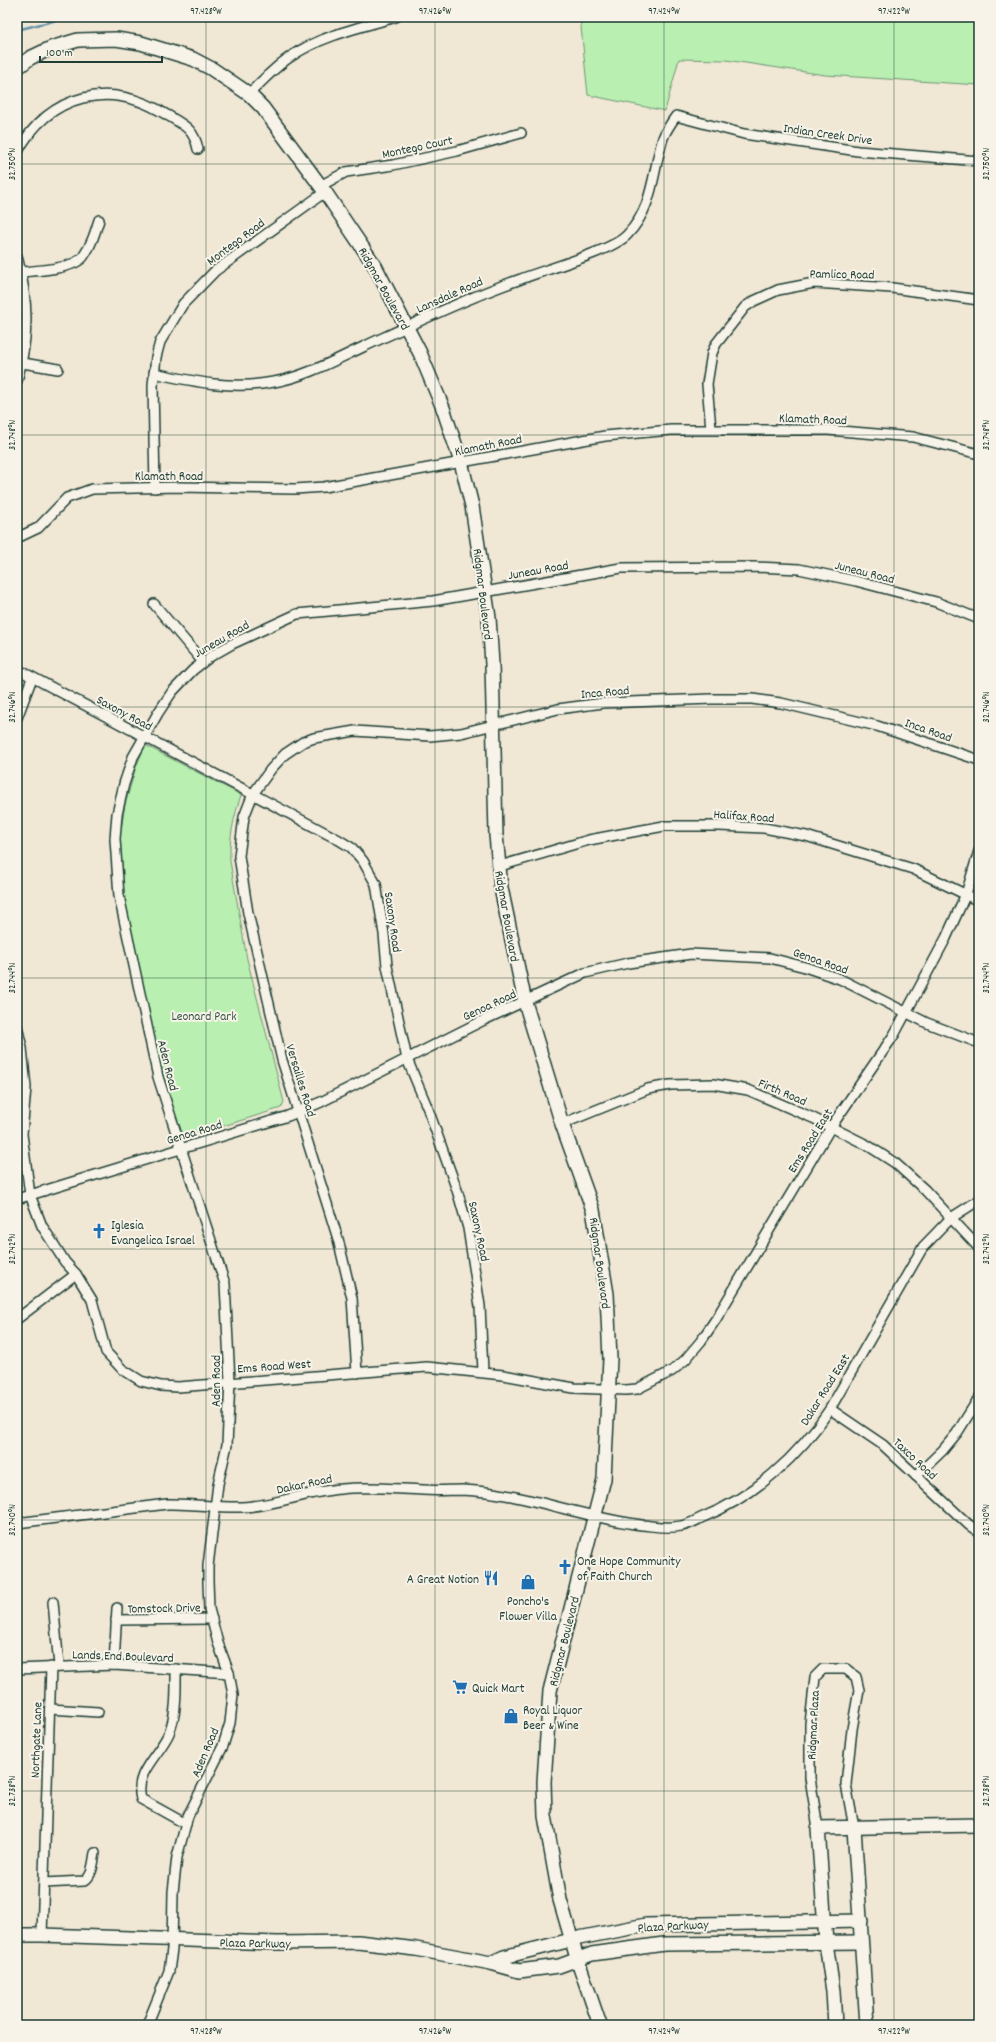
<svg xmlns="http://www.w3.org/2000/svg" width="996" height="2042" font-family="Dekko,sans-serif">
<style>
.green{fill:#b9efb1;stroke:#6c9672}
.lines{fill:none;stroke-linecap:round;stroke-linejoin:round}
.stream{stroke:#6692a7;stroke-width:2.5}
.street-casing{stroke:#1f3d34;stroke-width:12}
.secondary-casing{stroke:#1f3d34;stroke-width:16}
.street{stroke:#f7f3e8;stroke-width:9}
.secondary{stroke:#f7f3e8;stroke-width:13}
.ticks{fill:none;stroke:#1f3d34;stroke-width:1;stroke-opacity:0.45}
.labels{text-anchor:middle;stroke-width:4;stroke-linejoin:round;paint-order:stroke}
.street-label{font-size:13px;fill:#1f3d34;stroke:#f7f3e8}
.park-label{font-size:13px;fill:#365847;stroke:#f7f3e8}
.poi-label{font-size:13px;fill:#1f3d34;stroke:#f7f3e8;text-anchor:start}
.neatline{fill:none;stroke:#1f3d34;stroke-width:1.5}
.ticks-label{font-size:10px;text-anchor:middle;fill:#1f3d34}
</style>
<rect width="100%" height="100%" fill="#f0e7d5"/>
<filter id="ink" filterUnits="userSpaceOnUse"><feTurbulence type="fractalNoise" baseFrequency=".025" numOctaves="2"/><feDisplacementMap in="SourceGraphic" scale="8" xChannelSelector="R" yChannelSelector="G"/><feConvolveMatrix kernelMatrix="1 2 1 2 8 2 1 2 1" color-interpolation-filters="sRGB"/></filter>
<g filter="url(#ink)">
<!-- green -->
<g class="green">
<polygon points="580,17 979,17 979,85 825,75 726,60 679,59 665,111 588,95"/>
<path d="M 145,745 L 241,795 C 234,817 229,837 230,861 L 247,959 L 284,1102 L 281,1108 L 185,1138 L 179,1134 L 151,1028 L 124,896 L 120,837 L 125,805 L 135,770 Z"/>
</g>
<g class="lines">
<!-- stream -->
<polyline class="stream" points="17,32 21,29 69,17"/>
<!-- street casing -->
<g class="street-casing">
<g id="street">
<path d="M 249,94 C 262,81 275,67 290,57 C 320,36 361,27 396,17"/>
<path d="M 17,153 C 49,93 111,79 167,115 C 184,125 194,129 198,149"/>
<polyline points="320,186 346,172 393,165 457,151 521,133"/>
<path d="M 17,256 C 29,303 29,335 17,381"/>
<path d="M 21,272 C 36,271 73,269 83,257 C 91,246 95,233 99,220"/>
<polyline points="17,362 58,369"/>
<path d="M 154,373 C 195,382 233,390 274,382 C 305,377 335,360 363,347 C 415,323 467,298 521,279 C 544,270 612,251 627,235 C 654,207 652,173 663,138 C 666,130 671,123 676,116 L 744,134 L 858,151 L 979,161"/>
<polyline points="711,429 707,384 712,353 716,344 745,307 754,301 778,290 814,283 892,288 979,300"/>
<polyline points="155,488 153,385 156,357 160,342 183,304 215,271 325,192"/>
<polyline points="17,538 38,528 67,498 92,489 179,487 295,489 324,487 605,436 671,430 828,430 913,437 979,454"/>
<polyline points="154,604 203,662"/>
<polyline points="17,669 339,840 352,848 363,861 376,884 384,934 387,966 407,1059 428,1109 457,1190 468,1228 480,1306 483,1372"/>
<polyline points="17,718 32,678"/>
<polyline points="500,866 589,840 664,826 719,826 764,828 806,836 913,869 979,901"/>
<polyline points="17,1026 22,1048 26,1087 22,1134 30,1195 42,1226 65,1262 76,1274 92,1300 106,1352 122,1369 141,1381 161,1386 178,1387 427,1367 503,1375 574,1388 626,1390 637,1389 672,1371 685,1360 701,1341 716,1319 831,1127 894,1035 946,938 966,894 979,851"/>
<polyline points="562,1124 648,1089 670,1085 713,1084 748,1090 813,1118 867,1145 895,1163 925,1190 979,1248"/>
<polyline points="17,1199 288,1116 321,1102 484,1020 585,973 628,963 691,954 770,958 805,967 840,979 927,1023 979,1043"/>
<polyline points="17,1319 76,1274"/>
<polyline points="357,1373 352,1298 338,1239 282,1060 248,913 239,856 244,817 253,794 271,769 285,754 303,742 314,738 355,731 430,736 461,733 558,709 603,703 712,699 752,699 781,703 877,726 979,760"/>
<polyline points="830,1409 883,1445 969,1525 979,1532"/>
<polyline points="916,1476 943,1450 957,1433 979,1398"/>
<path d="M 17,1523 L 167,1504 C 192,1503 217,1508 242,1507 C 276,1506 307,1491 341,1489 C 368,1486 396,1489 423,1490 C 436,1491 449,1490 462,1490 C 523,1492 582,1518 642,1525 C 654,1526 668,1529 681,1526 C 688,1525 695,1521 701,1518 C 754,1497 799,1456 830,1409 L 923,1247 L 951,1218 L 979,1200"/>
<polyline points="53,1602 59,1666"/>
<polyline points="116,1620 212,1619"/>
<polyline points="114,1665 117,1608"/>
<polyline points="17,1669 114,1665 229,1673"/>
<path d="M 176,1669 C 176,1690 177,1714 169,1733 C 158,1757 134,1772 141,1799 L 186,1824"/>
<polyline points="50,1709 98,1712"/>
<polyline points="818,1828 810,1778 810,1724 815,1677 823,1669 846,1669 856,1677 859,1690 852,1729 846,1784 854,1828"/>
<path d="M 44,1883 L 84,1881 C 93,1875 93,1863 95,1853"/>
<polyline points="42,1935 51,1667"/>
<polyline points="147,2025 169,1971 172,1949 173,1892 177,1857 188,1816 223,1746 230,1723 233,1695 229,1673 218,1643 209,1609 208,1581 208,1566 218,1484 227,1445 230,1381 225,1284 158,1077 119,896 115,839 117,814 124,784 133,757 158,713 172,692 193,670 211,656 232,644 297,614 433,601 621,568 755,567 799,569 856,581 936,602 979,619"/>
</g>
</g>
<!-- secondary casing -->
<g class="secondary-casing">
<g id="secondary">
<polyline points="17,68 30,58 51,48 78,40 116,39 141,43 193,59 212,69 249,94 263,108 325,192 375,266 420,353 443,408 461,462 472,506 489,618 492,664 496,835 501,888 525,1002 562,1124 593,1210 607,1294 610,1359 604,1479 550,1691 544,1782 545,1816 560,1900 577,1958 600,2025"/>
<polyline points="854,1828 867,2025"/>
<polyline points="17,1935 42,1935 277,1943 358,1942 416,1949 491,1963 519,1971 559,1966 592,1954 664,1944 861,1942"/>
<polyline points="491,1963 504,1957 579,1938 646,1925 861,1921"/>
<polyline points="835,2025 833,1991 826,1943 818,1828 979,1825"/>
</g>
</g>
<!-- street -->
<use href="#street" class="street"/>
<!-- secondary -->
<use href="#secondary" class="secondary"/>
</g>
</g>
<!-- ticks -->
<path class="ticks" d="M 206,17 L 206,2025M 435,17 L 435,2025M 664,17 L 664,2025M 894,17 L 894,2025M 17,164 L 979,164M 17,435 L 979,435M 17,707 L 979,707M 17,978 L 979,978M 17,1249 L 979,1249M 17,1520 L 979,1520M 17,1791 L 979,1791"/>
<!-- icons -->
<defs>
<g id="church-bare" transform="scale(1.2)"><path d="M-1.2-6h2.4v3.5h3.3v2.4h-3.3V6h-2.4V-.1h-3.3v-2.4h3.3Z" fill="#1f6fb2" stroke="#f7f3e8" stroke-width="2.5" paint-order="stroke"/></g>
<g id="restaurant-bare" transform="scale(1.2)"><path d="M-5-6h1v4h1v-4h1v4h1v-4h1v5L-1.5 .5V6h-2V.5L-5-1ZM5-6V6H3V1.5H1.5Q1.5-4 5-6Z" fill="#1f6fb2" stroke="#f7f3e8" stroke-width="2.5" paint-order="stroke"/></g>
<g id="shop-bare" transform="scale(1.2)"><path d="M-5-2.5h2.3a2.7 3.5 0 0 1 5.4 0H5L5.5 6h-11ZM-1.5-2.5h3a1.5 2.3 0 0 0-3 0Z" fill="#1f6fb2" stroke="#f7f3e8" stroke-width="2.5" paint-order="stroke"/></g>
<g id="supermarket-bare" transform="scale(1.2)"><path d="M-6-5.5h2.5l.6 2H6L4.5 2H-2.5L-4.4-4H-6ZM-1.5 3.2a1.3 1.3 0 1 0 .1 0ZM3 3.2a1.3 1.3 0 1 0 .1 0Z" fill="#1f6fb2" stroke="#f7f3e8" stroke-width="2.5" paint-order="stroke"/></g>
</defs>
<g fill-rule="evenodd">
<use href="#church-bare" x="99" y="1231"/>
<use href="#church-bare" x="565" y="1567"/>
<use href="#restaurant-bare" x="491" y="1578"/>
<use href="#shop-bare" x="528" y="1582"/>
<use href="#supermarket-bare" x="460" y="1687"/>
<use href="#shop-bare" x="511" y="1716"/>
</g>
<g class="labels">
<!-- street labels -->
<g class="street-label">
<text transform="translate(828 133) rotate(8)" y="5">Indian Creek Drive</text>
<text transform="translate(417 146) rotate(-12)" y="5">Montego Court</text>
<text transform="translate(235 241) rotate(-37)" y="5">Montego Road</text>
<text transform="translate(842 273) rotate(1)" y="5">Pamlico Road</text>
<text transform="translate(385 288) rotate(61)" y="5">Ridgmar Boulevard</text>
<text transform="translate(449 294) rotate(-24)" y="5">Lansdale Road</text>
<text transform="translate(813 418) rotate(2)" y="5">Klamath Road</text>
<text transform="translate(488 444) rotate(-11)" y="5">Klamath Road</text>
<text x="169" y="480">Klamath Road</text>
<text transform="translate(538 569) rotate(-10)" y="5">Juneau Road</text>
<text transform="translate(865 571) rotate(14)" y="5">Juneau Road</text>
<text transform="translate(484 594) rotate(83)" y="5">Ridgmar Boulevard</text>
<text transform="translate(221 638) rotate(-30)" y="5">Juneau Road</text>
<text transform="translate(605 691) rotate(-5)" y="5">Inca Road</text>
<text transform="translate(125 712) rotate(28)" y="5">Saxony Road</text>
<text transform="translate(929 729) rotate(19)" y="5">Inca Road</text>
<text transform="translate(744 815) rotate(4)" y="5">Halifax Road</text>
<text transform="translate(508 916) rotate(80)" y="5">Ridgmar Boulevard</text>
<text transform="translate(394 922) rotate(82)" y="5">Saxony Road</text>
<text transform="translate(821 960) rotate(19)" y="5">Genoa Road</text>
<text transform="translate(489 1004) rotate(-25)" y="5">Genoa Road</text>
<text transform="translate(169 1065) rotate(76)" y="5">Aden Road</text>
<text transform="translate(302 1080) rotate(73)" y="5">Versailles Road</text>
<text transform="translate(783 1091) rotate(23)" y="5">Firth Road</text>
<text transform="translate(194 1131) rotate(-17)" y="5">Genoa Road</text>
<text transform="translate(809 1140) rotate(-58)" y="5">Ems Road East</text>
<text transform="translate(480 1231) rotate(78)" y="5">Saxony Road</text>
<text transform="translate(601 1263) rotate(82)" y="5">Ridgmar Boulevard</text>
<text transform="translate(274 1365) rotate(-4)" y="5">Ems Road West</text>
<text transform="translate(215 1381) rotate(-90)" y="5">Aden Road</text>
<text transform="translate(824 1389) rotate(-58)" y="5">Dakar Road East</text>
<text transform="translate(916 1458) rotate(43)" y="5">Taxco Road</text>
<text transform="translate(304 1483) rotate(-12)" y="5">Dakar Road</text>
<text transform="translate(164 1607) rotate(-1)" y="5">Tomstock Drive</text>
<text transform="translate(563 1641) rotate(-76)" y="5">Ridgmar Boulevard</text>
<text transform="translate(123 1655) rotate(2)" y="5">Lands End Boulevard</text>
<text transform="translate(812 1725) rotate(-87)" y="5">Ridgmar Plaza</text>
<text transform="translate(35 1740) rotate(-88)" y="5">Northgate Lane</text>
<text transform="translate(204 1752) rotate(-67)" y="5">Aden Road</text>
<text transform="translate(673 1925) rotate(-3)" y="5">Plaza Parkway</text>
<text transform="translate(255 1942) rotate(1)" y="5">Plaza Parkway</text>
</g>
<!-- park labels -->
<g class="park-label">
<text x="204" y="1020">Leonard Park</text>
</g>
<!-- poi labels -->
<g class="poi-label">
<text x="111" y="1229">Iglesia<tspan x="111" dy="15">Evangelica Israel</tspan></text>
<text x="577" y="1565">One Hope Community<tspan x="577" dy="15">of Faith Church</tspan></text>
<text x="479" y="1583" text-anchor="end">A Great Notion</text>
<text x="528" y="1605" text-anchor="middle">Poncho's<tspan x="528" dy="15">Flower Villa</tspan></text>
<text x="472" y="1692">Quick Mart</text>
<text x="523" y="1714">Royal Liquor<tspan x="523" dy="15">Beer &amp; Wine</tspan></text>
</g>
</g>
<!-- margin -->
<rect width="996" height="2042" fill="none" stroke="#f7f3e8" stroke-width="44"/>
<!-- scale -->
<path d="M40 56v6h122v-6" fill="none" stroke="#1f3d34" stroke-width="2"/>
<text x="46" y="56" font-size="12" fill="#1f3d34" stroke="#f7f3e8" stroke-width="3" paint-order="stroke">100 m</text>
<rect x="22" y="22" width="952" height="1998" class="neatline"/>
<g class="ticks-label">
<text x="206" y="14">97.428°W</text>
<text x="435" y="14">97.426°W</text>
<text x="664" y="14">97.424°W</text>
<text x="894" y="14">97.422°W</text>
<text transform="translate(11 164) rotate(-90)" y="4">32.750°N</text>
<text transform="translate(985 164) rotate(-90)" y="4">32.750°N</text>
<text transform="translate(11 435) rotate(-90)" y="4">32.748°N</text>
<text transform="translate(985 435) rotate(-90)" y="4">32.748°N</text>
<text transform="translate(11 707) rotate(-90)" y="4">32.746°N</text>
<text transform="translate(985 707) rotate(-90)" y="4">32.746°N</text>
<text transform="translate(11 978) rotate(-90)" y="4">32.744°N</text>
<text transform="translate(985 978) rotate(-90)" y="4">32.744°N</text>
<text transform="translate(11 1249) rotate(-90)" y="4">32.742°N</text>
<text transform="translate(985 1249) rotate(-90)" y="4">32.742°N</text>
<text transform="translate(11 1520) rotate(-90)" y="4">32.740°N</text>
<text transform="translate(985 1520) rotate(-90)" y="4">32.740°N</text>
<text transform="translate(11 1791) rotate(-90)" y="4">32.738°N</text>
<text transform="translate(985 1791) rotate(-90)" y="4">32.738°N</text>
<text x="206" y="2034">97.428°W</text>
<text x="435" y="2034">97.426°W</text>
<text x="664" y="2034">97.424°W</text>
<text x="894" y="2034">97.422°W</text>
</g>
</svg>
